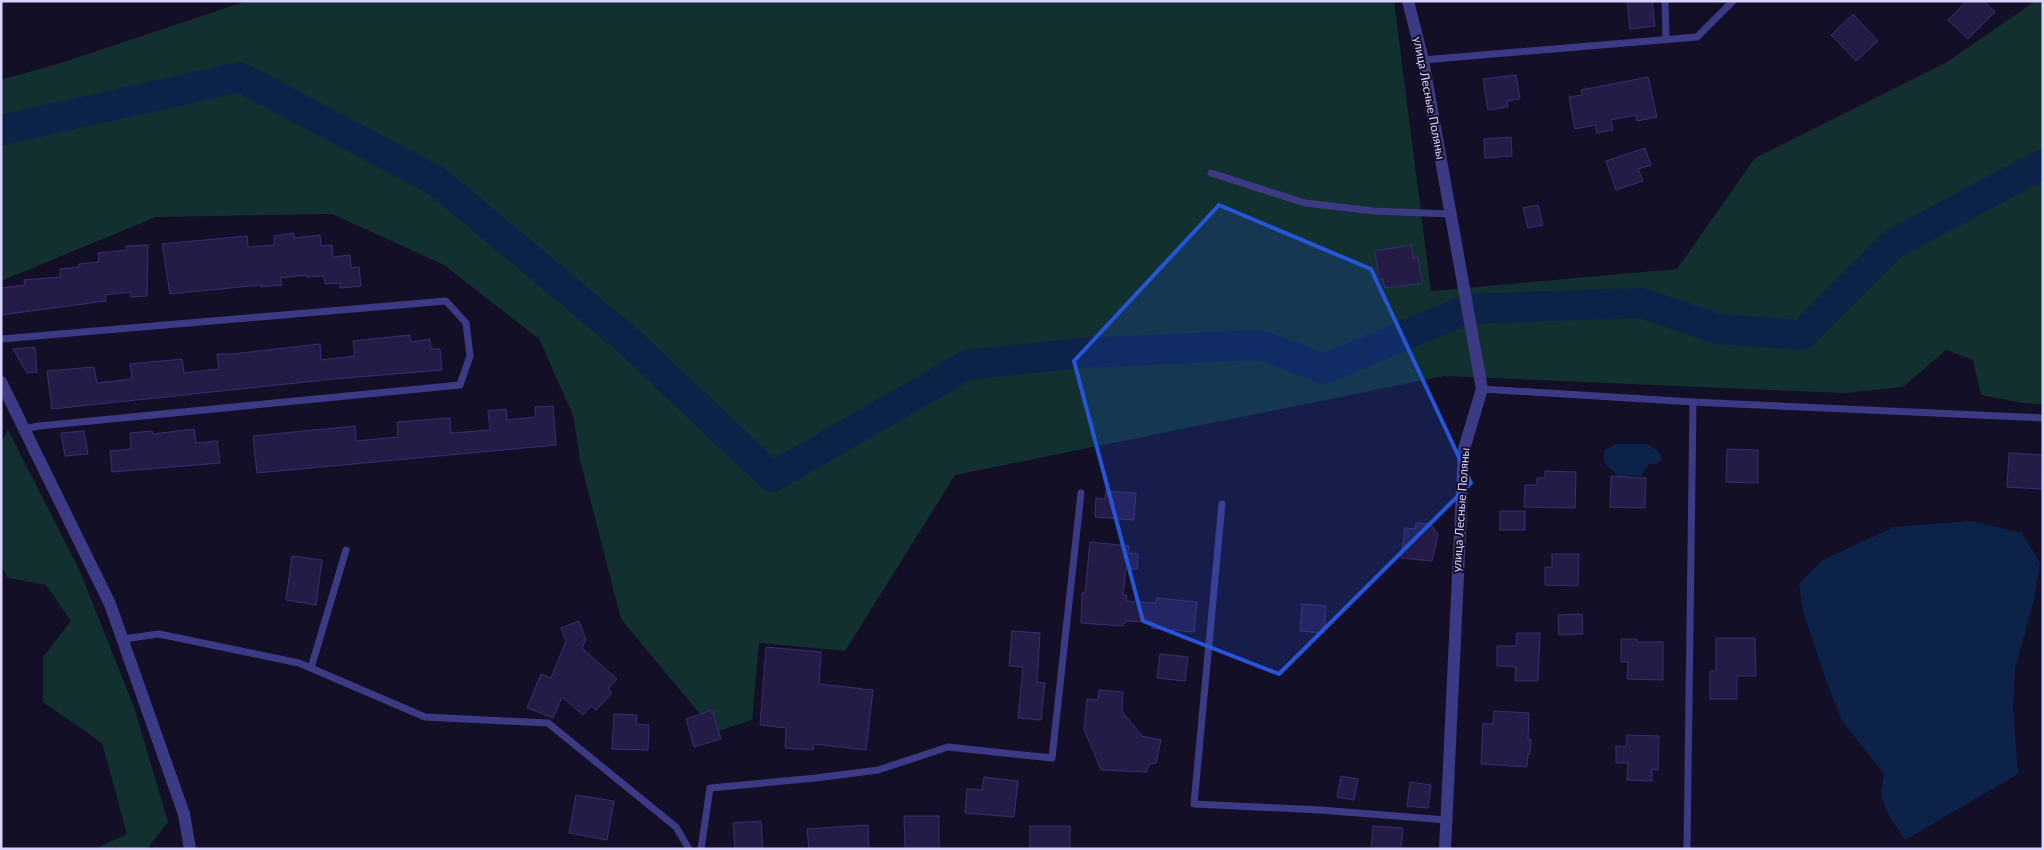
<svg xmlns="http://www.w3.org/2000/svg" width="2044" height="850" font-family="Lato,sans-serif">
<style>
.green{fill:#12302f}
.water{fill:#0c2248}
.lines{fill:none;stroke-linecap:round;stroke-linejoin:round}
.river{stroke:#0c2248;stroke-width:30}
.building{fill:#241b47;stroke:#3b2d73}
.service{stroke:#3d3a85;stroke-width:7}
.minor{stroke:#3d3a85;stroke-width:12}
.marked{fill:#2655da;fill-opacity:0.2;stroke:#2655da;stroke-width:4;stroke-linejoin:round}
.labels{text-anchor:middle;stroke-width:4;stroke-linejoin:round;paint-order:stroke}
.street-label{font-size:12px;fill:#d9d4ff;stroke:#130f26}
</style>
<rect width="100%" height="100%" fill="#130f26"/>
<!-- green -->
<g class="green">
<polygon points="247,1 1394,1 1431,291 1677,269 1755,158 1947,62 2034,2 2043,3 2043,404 2022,403 1981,395 1973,360 1946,350 1903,387 1845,393 1444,376 955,475 845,651 759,643 752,720 715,732 621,619 580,460 573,415 539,339 444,265 332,214 156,217 1,281 1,80 64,62"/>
<polygon points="8,430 79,569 134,707 168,822 147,849 95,849 127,834 102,743 43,702 43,657 71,621 46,585 8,578 1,565 1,442"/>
</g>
<!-- water -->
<g class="water">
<polygon points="1615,444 1647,444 1660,452 1661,460 1656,464 1649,464 1641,476 1618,476 1604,462 1604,451"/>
<polygon points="1972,521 2022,533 2040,563 2034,600 2015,669 2013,706 2018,774 1905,840 1889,816 1881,795 1884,774 1842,721 1827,683 1803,611 1799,584 1823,560 1894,527"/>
</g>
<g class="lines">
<!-- river -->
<polyline class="river" points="1,130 240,77 438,182 633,345 772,477 967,365 1079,353 1261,345 1324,369 1468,309 1641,303 1718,329 1802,335 1893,244 2043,164"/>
</g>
<!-- building -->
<g class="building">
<polygon points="1627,1 1652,1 1655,26 1630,29"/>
<polygon points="1967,1 1984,1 1995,12 1968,39 1948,20"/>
<polygon points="1853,14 1878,41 1856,61 1831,35"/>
<polygon points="1516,75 1520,99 1507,101 1508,107 1488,110 1483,79"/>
<polygon points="1648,77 1657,117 1637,121 1636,115 1611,120 1613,130 1597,133 1595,125 1575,129 1569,97 1582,95 1581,90"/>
<polygon points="1511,137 1512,156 1485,158 1484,139"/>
<polygon points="1645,148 1651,165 1638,169 1643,181 1616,190 1606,161"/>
<polygon points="1538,205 1543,225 1528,228 1523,208"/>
<polygon points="294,233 294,238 320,235 321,246 332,245 333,257 350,255 351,268 359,267 361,286 340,288 340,283 325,284 324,276 307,277 307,275 280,278 282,285 261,287 261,285 170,294 162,244 247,236 248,247 274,245 274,236"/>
<polygon points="148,245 147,296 131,297 131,292 105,295 106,301 1,315 1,288 25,285 24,280 60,277 60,269 79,267 79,264 99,262 98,253 127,250 126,246"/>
<polygon points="1411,245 1413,258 1418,257 1422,283 1385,288 1383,279 1379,279 1375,251"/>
<polygon points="410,335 411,342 430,339 431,349 440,349 442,370 334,379 52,409 47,371 94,367 97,383 132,379 130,364 182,359 184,373 219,369 217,354 233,354 320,344 321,360 355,356 353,341"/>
<polygon points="35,347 37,372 27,373 13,349"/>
<polygon points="553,406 556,445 257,473 253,436 355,426 356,441 398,437 397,422 450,418 451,433 490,430 488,411 506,409 507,420 536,417 535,407"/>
<polygon points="194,429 196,443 217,441 220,463 112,472 110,451 131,449 130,433 152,431 153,434"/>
<polygon points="84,431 88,454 65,456 61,433"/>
<polygon points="1727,449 1758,450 1758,483 1726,482"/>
<polygon points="2009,453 2043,455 2041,489 2007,487"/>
<polygon points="1545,471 1576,472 1575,508 1524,507 1525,485 1537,485 1537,478 1545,478"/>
<polygon points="1611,476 1646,478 1645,508 1610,507"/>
<polygon points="1106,491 1136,493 1134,520 1095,517 1096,498 1105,499"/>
<rect x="1500" y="511" width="25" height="19"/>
<polygon points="1416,523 1431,524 1438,535 1432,561 1401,558 1405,528 1415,529"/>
<polygon points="1090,542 1129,546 1128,553 1138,554 1137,569 1126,568 1123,595 1127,595 1126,601 1156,603 1157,598 1197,602 1194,632 1152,628 1153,622 1127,621 1122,626 1081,623 1082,593 1085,593"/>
<polygon points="1552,554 1579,554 1578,586 1545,585 1545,567 1552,567"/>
<polygon points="292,556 322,560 316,605 286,600"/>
<polygon points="1302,604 1326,606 1324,633 1300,631"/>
<polygon points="1582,614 1583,634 1559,635 1558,615"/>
<polygon points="579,621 586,639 582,648 617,679 608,689 612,693 596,710 591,706 583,715 562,697 553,718 527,708 541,674 551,678 566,641 561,628"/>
<polygon points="1012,631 1040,633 1037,682 1045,683 1041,720 1018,718 1023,667 1009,666"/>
<polygon points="1517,633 1540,633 1538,681 1515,681 1516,667 1497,666 1497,646 1516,646"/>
<polygon points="1716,638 1755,638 1756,676 1737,676 1737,699 1710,699 1710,671 1716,671"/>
<polygon points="1621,639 1637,639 1637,642 1663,642 1663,680 1627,679 1628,662 1621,662"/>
<polygon points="766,647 821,652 819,684 873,690 866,750 814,744 813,750 785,748 786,728 760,725"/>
<polygon points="1160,654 1188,657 1185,681 1157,678"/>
<polygon points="1099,690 1123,692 1122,711 1142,736 1161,740 1156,763 1150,764 1146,772 1101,770 1084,729 1087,699 1098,700"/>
<polygon points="712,710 721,739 694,747 686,719"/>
<polygon points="1494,711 1529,713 1528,739 1531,739 1530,754 1528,754 1527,767 1481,764 1483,723 1493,724"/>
<polygon points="614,714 637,715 636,724 649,725 648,750 612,749"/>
<polygon points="1627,735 1659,736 1658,770 1652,769 1652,781 1627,780 1628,763 1616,763 1616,746 1626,747"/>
<polygon points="1341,776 1358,779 1354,800 1337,797"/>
<polygon points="984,777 1018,781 1014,817 965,813 967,789 982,790"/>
<polygon points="1410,782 1431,785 1428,808 1407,806"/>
<polygon points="576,795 614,801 607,840 569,833"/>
<polygon points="904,816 939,816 939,849 905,849"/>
<polygon points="761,821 763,849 735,849 733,823"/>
<polygon points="868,825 869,849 809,849 807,829"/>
<rect x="1030" y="826" width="40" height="23"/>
<polygon points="1373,826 1403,828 1401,849 1371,849"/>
</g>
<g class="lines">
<!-- service -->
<g class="service">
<polyline points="1665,1 1666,40"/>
<polyline points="1423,60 1697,37 1733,1"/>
<polyline points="1211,173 1305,203 1374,211 1451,214"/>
<polyline points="1,339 446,301 466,323 470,356 460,385 39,426 24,429"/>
<polyline points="1482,389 1693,402"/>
<polyline points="1222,504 1194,804 1320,810 1447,820"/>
<polyline points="123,639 159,634 299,663 425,717 548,723 676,827 689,849"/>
<polyline points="311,668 346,550"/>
<polyline points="701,849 710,788 816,778 878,770 948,747 1052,758 1081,493"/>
<polyline points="1687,849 1693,402 2043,418"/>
</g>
<!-- minor -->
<g class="minor">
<polyline points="1408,1 1423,60 1482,389 1464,449 1445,849"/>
<polyline points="1,382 110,604 184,814 190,849"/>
</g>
</g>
<!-- marked area -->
<path class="marked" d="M 1219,205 L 1371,269 L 1471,483 L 1279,674 L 1143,621 L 1074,361 Z"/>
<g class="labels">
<!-- street labels -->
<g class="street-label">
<text transform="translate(1429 98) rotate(79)" y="4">улица Лесные Поляны</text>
<text transform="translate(1461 510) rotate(-86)" y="4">улица Лесные Поляны</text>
</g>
</g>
<!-- border -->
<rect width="2044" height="850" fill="none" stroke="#d9d4ff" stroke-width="5"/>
</svg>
